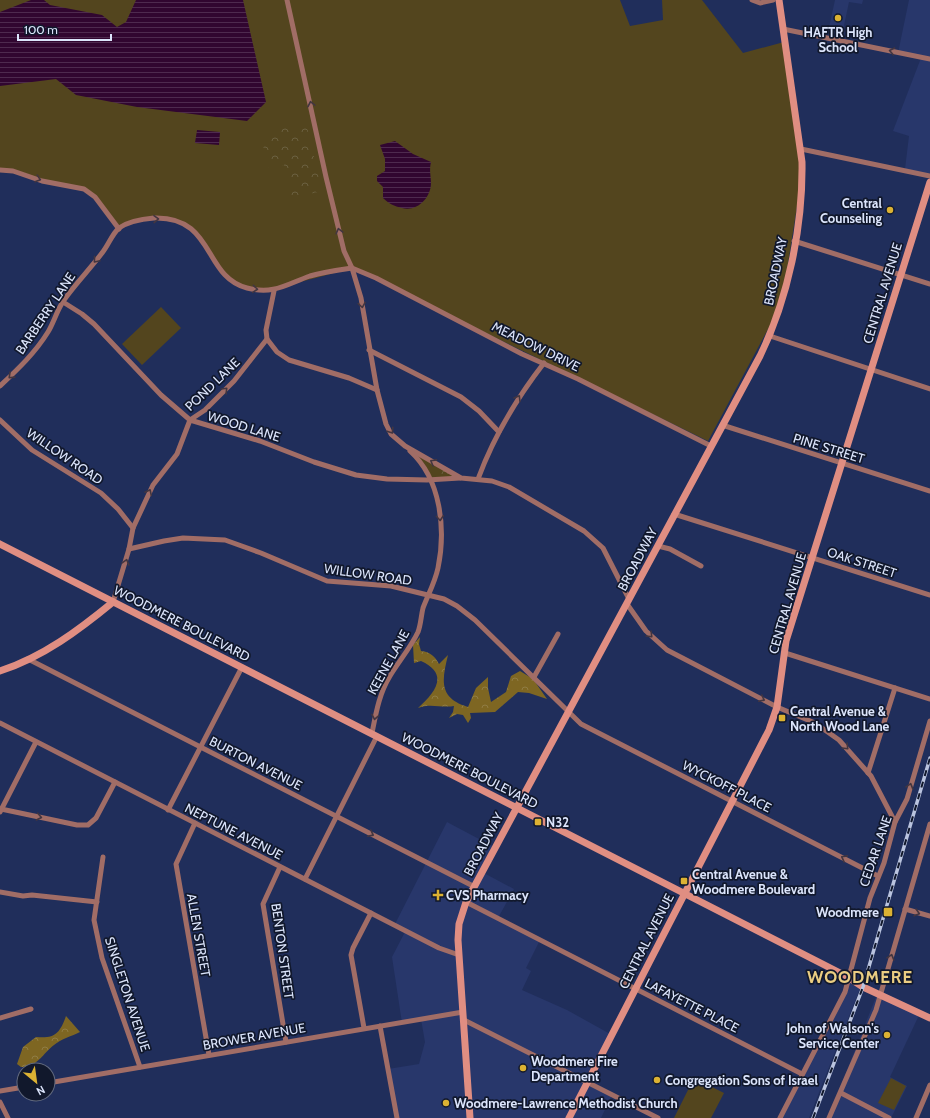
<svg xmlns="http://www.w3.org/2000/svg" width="930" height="1118" font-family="Cabin,sans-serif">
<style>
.built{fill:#28376b}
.grass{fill:#53451e}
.forest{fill:url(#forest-crowns)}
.park{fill:url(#park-crowns)}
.water{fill:url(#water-rules)}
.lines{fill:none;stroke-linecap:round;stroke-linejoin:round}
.street{stroke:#a16d66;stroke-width:5}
.secondary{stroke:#e08e82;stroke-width:7}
.rail-casing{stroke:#bac4df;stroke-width:3.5}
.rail{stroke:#11182c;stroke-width:2;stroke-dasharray:6;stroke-linecap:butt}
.oneway{stroke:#433640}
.poi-dot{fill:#dcb233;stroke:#11182c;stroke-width:1.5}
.labels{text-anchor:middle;stroke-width:3.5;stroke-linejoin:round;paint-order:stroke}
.poi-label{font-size:13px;font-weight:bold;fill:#dce5fc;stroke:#11182c;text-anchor:start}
.street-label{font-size:13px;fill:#dce5fc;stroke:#11182c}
.district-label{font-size:17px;font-weight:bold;letter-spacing:1px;fill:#eacd82;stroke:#11182c}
</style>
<defs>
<pattern id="forest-crowns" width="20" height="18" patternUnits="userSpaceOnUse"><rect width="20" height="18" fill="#7e6622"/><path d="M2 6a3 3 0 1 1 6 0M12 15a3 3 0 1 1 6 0" fill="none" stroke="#907c43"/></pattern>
<pattern id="park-crowns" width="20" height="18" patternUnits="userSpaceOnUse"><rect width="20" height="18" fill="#53451e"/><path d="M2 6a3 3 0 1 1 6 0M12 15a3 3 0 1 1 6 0" fill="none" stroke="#6b6040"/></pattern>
<pattern id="water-rules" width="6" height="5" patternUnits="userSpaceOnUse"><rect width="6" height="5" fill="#310630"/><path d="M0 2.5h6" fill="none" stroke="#4e2a4f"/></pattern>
</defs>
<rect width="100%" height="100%" fill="#202e5b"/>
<!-- built -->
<g class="built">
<polygon points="835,0 863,0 862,4 849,2 842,35 828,32"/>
<polygon points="909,0 930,0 930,174 905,169 909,136 893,131 921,58 898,53"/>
<polygon points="447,822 494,847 482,872 514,889 498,918 540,940 526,968 531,971 522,990 567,1010 612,1035 588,1081 613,1093 601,1118 392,1118 395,1117 388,1069 419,1064 425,1042 421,1019 402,1023 392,957 406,930 395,924"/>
<polygon points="849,979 861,986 809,1118 780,1118"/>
<polygon points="878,992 920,1013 890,1077 907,1086 891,1118 828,1118"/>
</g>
<!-- grass -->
<g class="grass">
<path d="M 0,0 L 620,0 L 630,26 L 663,20 L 662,0 L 702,0 L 743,53 L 784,42 L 801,161 L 800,187 L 784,289 L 775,316 L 708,441 L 352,268 C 328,274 270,293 248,289 C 206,280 211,214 151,218 C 140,219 128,225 119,229 L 103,208 L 84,189 L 0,170 Z"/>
<polygon points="161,307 181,328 142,365 122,344"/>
<polygon points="694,1078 724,1093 711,1118 674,1118"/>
<polygon points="891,1078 906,1086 894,1110 878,1103"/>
</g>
<!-- forest -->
<g class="forest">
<path d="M 420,637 L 419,644 L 421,651 C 430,652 435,656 439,664 L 448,655 C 442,680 438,698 468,707 L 476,688 L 488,677 L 488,688 L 491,702 L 506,692 L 511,676 L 520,671 L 533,679 L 547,699 L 529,693 L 518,692 L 495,712 L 470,713 L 471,718 L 468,723 L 463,715 L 457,714 L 449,718 L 453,712 L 454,706 C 441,708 430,703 418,708 C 435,693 450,674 421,661 L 414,663 L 413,645 Z"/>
<path d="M 66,1016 L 80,1032 C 72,1036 61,1039 54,1045 C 43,1053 37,1068 21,1067 L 17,1064 L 23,1047 L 36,1037 C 55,1039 60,1033 66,1016 Z"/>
</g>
<!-- park -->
<g class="park">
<polygon points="306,123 322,191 292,198 284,165 269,168 260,134"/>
<polygon points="416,454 457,477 431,479"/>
</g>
<!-- water -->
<g class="water">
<polygon points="31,0 44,0 50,5 102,15 117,27 126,22 136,0 243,0 266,102 247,121 137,107 76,95 56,79 0,86 0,12"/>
<polygon points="197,130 220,132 219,145 195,143"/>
<path d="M 395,141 L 413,154 L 431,162 C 429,170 431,176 431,183 C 431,198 417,212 402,208 C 394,206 389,204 383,198 L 383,187 L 377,181 L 377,176 L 385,171 L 385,159 L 380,145 Z"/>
</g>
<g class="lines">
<!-- street -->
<g class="street">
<polyline points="287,0 326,177 344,251 352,268 361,298 377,390 386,424 391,434 405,446 461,478 492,481 509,487 584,531 603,548 629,599"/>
<polyline points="752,0 760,3 773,0"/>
<polyline points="783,29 930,59"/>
<polyline points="801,149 930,176"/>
<polyline points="0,170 13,171 42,181 84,189 95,197 119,229"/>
<polyline points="794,241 930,284"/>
<polyline points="352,268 376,278 522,354 578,379 711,446"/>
<polyline points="63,302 82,314 94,324 161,395 190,420 260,441 314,462 356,475 387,479 427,480 460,478"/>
<polyline points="770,336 930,389"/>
<polyline points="267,339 277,352 289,360 349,378 377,390"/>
<polyline points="369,350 461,397 479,411 499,432"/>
<path d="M 0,386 C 18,369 35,353 48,332 C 54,322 57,310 64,300 C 76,283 90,269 102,253 C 108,246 112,234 119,228 C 129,221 142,219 154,218 C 215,216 203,277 247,288 C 274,295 287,284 310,276 C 324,272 338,270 352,268"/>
<polyline points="0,420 32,450 101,493 118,509 133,528"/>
<polyline points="722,425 930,491"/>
<path d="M 478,479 C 494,436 516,399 544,363"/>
<polyline points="674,514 930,595"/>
<polyline points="658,546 670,549 701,566"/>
<polyline points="129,549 164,541 183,538 225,540 261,553 327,581 391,586 444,599 457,606 475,620 581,724 878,876"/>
<polyline points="113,602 129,549 133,528 153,485 177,454 190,420 205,410 234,381 267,339 266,330 274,291"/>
<polyline points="627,604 646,631 667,650 777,707 815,723 839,740 871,776 895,822"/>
<polyline points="785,653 930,699"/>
<polyline points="28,659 473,886"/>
<polyline points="534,677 558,634"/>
<polyline points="0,723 439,948 459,955"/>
<path d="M 372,733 C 376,713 379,694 390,676 C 399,661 411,647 418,632 C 421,624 421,616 423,608 C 428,595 435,582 438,568 C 446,529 441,479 410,451"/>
<polyline points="868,773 895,688"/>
<polyline points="1,809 77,825 88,825 96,818 115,782"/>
<polyline points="168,810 242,667"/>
<polyline points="0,812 36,742"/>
<polyline points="195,823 176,864 209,1055"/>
<polyline points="103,857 94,920 102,958 140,1067"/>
<polyline points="280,867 263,904 286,1042"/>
<polyline points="305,879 377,736"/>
<polyline points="0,892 23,896 32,895 97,902"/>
<polyline points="466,902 802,1074"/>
<polyline points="905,909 930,916"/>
<polyline points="0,1018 31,1009"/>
<polyline points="464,1020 658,1118"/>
<polyline points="380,1026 397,1118"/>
<polyline points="364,1028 351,955 353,948 371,913"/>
<polyline points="48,1083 463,1012"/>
<polyline points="0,1091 24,1087"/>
<polyline points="841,1093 889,1118"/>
<polyline points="0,1102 8,1118"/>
<polyline points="780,1118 845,992 870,898 884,863 895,822 907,799 930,721"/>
<polyline points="829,1118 876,1010 930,824"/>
<polyline points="916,1118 930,1085"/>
</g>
<!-- secondary -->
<g class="secondary">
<polyline points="0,544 848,977 863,987 930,1018"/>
<path d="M 0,671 C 43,657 79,630 113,602"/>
<path d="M 470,1118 L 458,940 L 459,924 L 466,902 L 760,356 C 788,299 803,227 802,162 L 779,0"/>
<polyline points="569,1118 769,730 777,707 786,641 930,182"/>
</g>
<!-- rail casing -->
<g class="rail-casing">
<polyline id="rail" points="813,1118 863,987 930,758"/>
</g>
<!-- rail -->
<use href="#rail" class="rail"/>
</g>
<!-- one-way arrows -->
<defs><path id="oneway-chevron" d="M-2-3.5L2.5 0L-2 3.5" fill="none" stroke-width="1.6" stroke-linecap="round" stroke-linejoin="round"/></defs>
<g class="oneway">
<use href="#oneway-chevron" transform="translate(892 51) rotate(-168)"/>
<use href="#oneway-chevron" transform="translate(311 104) rotate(-102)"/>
<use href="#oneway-chevron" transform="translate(38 179) rotate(17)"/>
<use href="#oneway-chevron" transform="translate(156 219) rotate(-1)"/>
<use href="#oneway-chevron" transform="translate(339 231) rotate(-104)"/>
<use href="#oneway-chevron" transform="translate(96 260) rotate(130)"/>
<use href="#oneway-chevron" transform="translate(255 289) rotate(5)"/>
<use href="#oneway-chevron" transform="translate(362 305) rotate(81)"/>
<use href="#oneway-chevron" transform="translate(11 376) rotate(136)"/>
<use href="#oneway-chevron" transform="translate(225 390) rotate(-45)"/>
<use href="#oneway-chevron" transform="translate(518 398) rotate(-59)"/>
<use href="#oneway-chevron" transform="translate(391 431) rotate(56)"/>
<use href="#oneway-chevron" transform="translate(433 462) rotate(-151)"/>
<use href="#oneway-chevron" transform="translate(149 492) rotate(-64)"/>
<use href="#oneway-chevron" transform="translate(440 518) rotate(86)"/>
<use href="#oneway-chevron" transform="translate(126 562) rotate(-74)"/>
<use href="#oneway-chevron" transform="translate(650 635) rotate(45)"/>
<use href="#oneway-chevron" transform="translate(762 699) rotate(27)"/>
<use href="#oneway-chevron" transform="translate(375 717) rotate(101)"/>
<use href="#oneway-chevron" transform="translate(846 747) rotate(45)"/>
<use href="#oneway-chevron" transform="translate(910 786) rotate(-74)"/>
<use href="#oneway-chevron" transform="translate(39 817) rotate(12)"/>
<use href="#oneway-chevron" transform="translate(371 834) rotate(27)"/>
<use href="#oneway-chevron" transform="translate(844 858) rotate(-152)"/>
<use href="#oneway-chevron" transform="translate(917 913) rotate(16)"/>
<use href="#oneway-chevron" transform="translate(891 957) rotate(-74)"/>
</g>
<!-- markers -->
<g class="poi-dot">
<circle cx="838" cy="18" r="4"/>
<circle cx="890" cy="210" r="4"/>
<rect x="778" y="714" width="8" height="8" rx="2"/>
<rect x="534" y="818" width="8" height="8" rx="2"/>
<rect x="680" y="877" width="8" height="8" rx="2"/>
<path d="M436 889h4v4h4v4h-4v4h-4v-4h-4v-4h4z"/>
<rect x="883" y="907" width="10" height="10" rx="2"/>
<circle cx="887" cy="1035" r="4"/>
<circle cx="523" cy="1068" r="4"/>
<circle cx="657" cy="1080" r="4"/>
<circle cx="446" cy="1103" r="4"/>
</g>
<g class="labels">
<!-- poi labels -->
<g class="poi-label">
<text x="838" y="37" text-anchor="middle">HAFTR High<tspan x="838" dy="15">School</tspan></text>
<text x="882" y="208" text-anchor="end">Central<tspan x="882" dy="15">Counseling</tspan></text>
<text x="790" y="716">Central Avenue &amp;<tspan x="790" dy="15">North Wood Lane</tspan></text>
<text x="546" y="827">N32</text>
<text x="692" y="879">Central Avenue &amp;<tspan x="692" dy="15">Woodmere Boulevard</tspan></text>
<text x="446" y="900">CVS Pharmacy</text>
<text x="879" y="917" text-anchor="end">Woodmere</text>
<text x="879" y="1033" text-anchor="end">John of Walson's<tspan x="879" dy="15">Service Center</tspan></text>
<text x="531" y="1066">Woodmere Fire<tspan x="531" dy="15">Department</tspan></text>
<text x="665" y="1085">Congregation Sons of Israel</text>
<text x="454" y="1108">Woodmere-Lawrence Methodist Church</text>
</g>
<!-- street labels -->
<g class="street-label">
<text transform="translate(775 271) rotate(-78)" y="5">BROADWAY</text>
<text transform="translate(882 293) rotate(-73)" y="5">CENTRAL AVENUE</text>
<text transform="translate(45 313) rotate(-56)" y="5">BARBERRY LANE</text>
<text transform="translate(536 346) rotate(26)" y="5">MEADOW DRIVE</text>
<text transform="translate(212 384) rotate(-44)" y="5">POND LANE</text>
<text transform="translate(244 426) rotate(17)" y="5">WOOD LANE</text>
<text transform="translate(829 448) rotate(17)" y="5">PINE STREET</text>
<text transform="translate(65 456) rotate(34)" y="5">WILLOW ROAD</text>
<text transform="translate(637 559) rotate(-62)" y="5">BROADWAY</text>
<text transform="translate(862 562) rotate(18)" y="5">OAK STREET</text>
<text transform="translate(368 574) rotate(8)" y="5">WILLOW ROAD</text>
<text transform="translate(787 603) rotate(-74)" y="5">CENTRAL AVENUE</text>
<text transform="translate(182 623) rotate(27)" y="5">WOODMERE BOULEVARD</text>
<text transform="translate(388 662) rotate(-61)" y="5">KEENE LANE</text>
<text transform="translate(256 763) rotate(27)" y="5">BURTON AVENUE</text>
<text transform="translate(470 770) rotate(27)" y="5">WOODMERE BOULEVARD</text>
<text transform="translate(727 786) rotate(27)" y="5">WYCKOFF PLACE</text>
<text transform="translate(234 831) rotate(27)" y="5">NEPTUNE AVENUE</text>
<text transform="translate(483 844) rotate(-62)" y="5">BROADWAY</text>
<text transform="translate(875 851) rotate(-71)" y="5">CEDAR LANE</text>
<text transform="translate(199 935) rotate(80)" y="5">ALLEN STREET</text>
<text transform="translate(646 941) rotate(-63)" y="5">CENTRAL AVENUE</text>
<text transform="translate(283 951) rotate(82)" y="5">BENTON STREET</text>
<text transform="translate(128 994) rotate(72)" y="5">SINGLETON AVENUE</text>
<text transform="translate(692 1005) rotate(27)" y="5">LAFAYETTE PLACE</text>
<text transform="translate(254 1036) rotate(-10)" y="5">BROWER AVENUE</text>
</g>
<!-- district labels -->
<g class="district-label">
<text x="860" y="983">WOODMERE</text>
</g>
</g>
<!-- north arrow -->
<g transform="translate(36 1082) rotate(151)"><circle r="19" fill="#11182c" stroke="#626a7f"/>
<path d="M0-3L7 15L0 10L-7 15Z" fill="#dcb233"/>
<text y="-6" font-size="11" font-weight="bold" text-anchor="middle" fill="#dce5fc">N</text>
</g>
<!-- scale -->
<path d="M18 34v6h93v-6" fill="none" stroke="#dce5fc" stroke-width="2"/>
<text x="24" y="34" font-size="12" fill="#dce5fc" stroke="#11182c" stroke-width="3" paint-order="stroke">100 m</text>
</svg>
